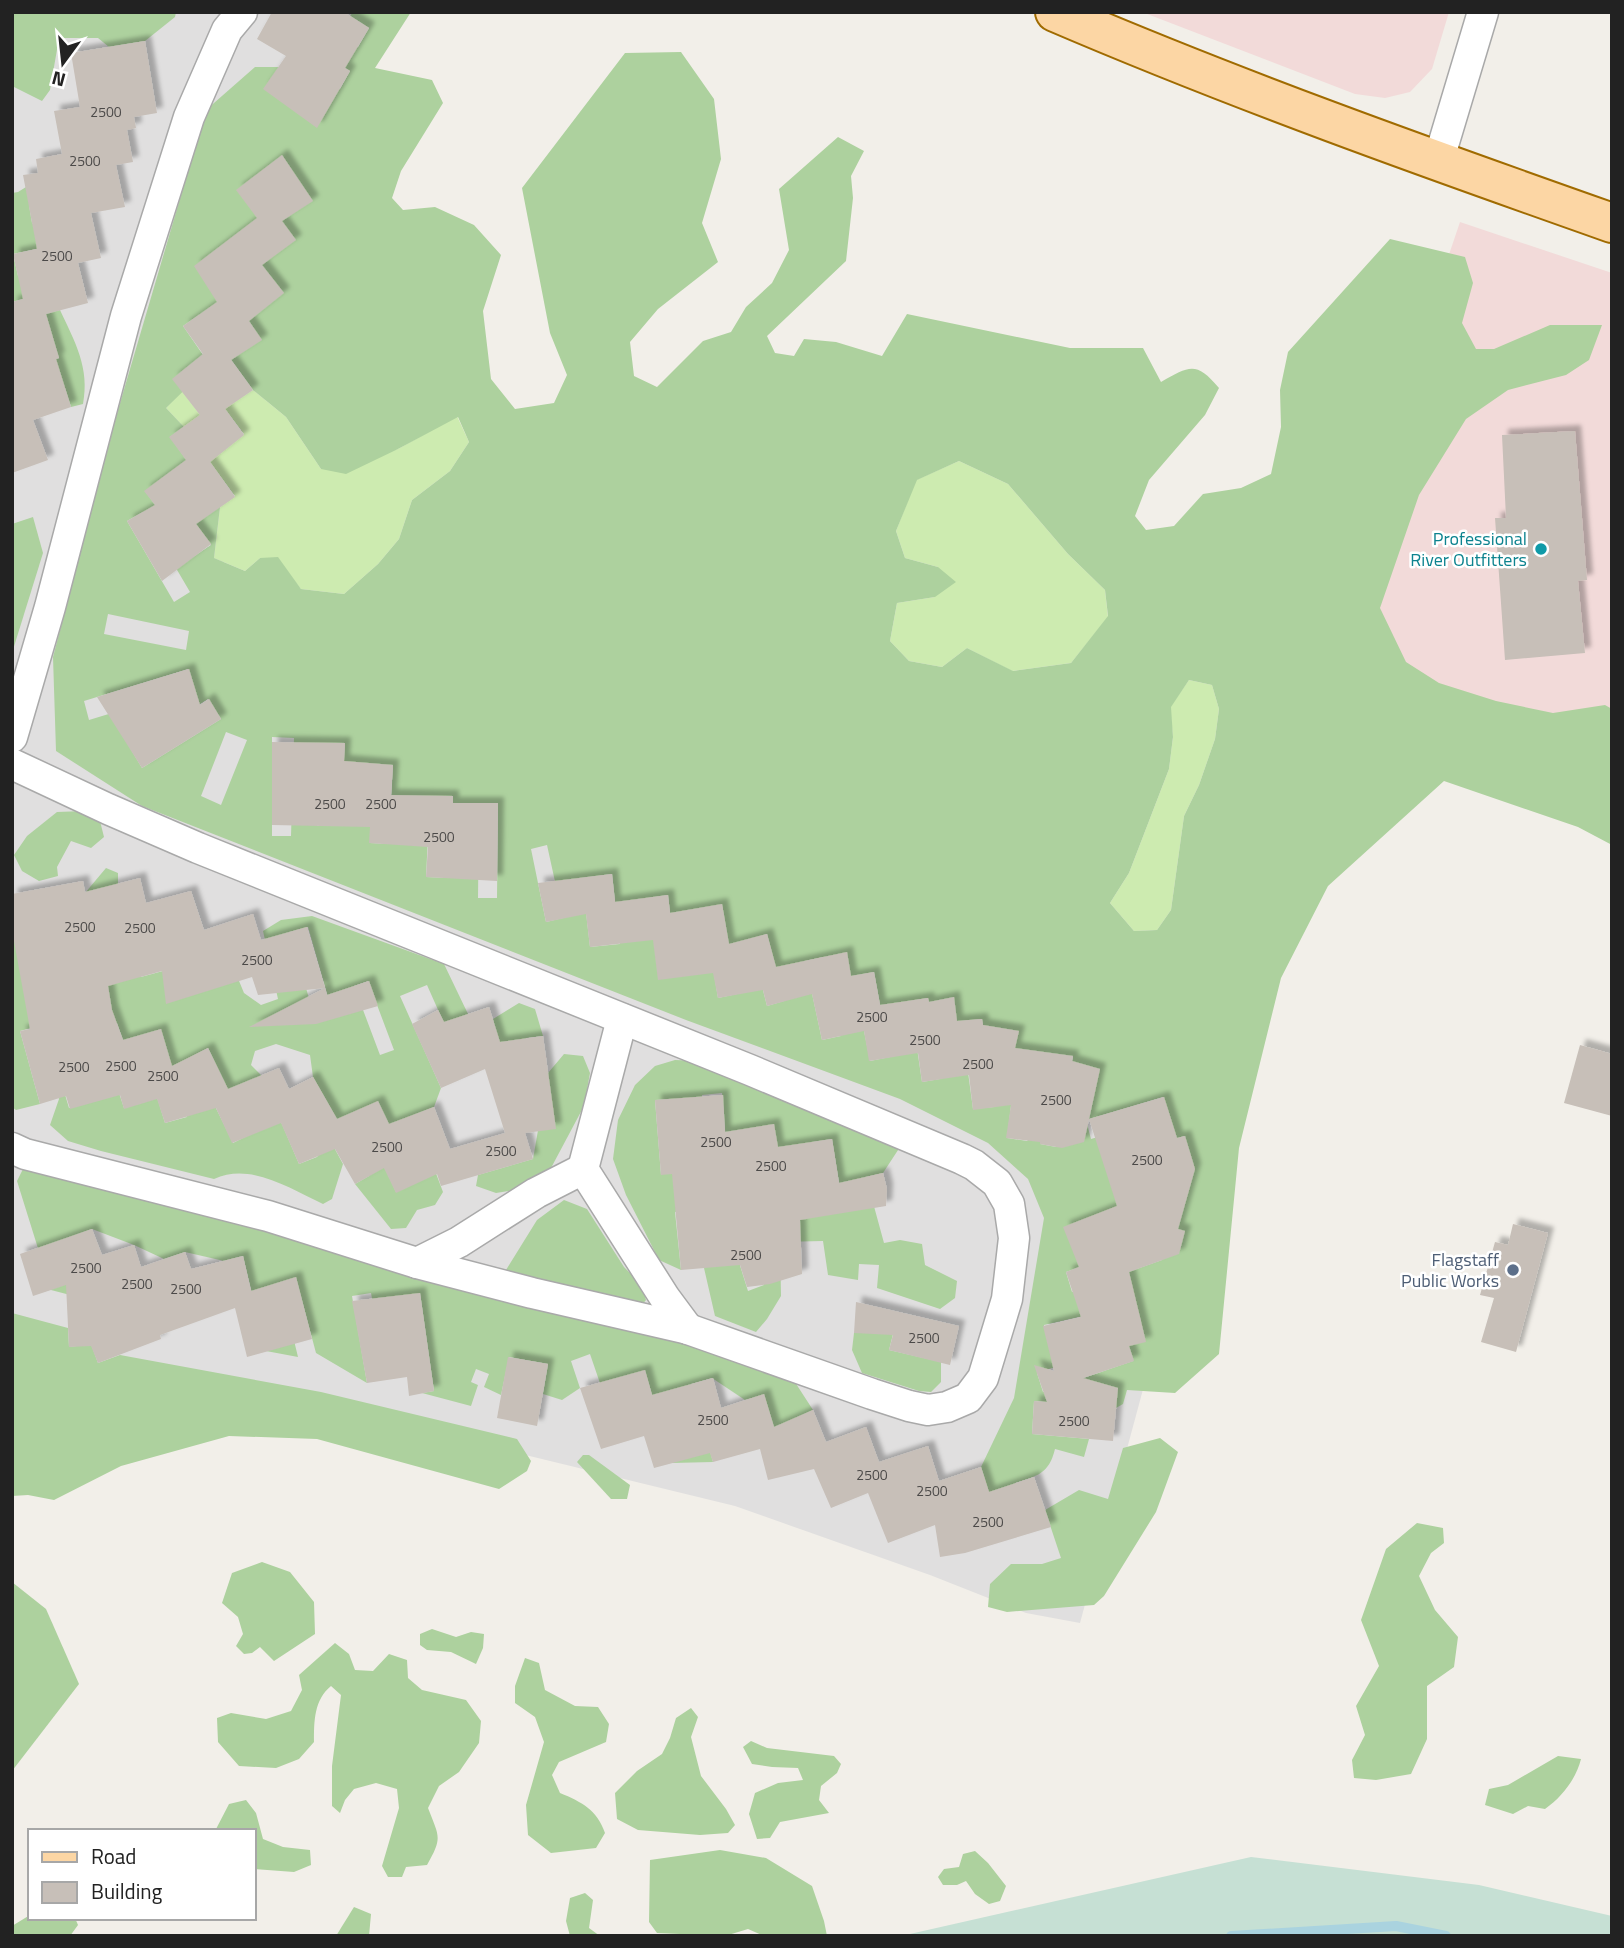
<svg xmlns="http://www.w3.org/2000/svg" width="1624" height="1948" font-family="'Titillium Web',sans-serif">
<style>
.residential{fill:#e0dfdf}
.commercial{fill:#f2dad9}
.grass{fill:#cdebb0}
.forest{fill:#add19e;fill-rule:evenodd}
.wetland{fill:#c6e0d4}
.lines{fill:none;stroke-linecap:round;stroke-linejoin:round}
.stream{stroke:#aad3df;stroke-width:10}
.building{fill:#c7bfb8;filter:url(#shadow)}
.minor-casing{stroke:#a9a9a9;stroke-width:33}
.major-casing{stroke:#a06b00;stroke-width:42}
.minor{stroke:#fff;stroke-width:30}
.major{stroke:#fcd6a4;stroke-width:38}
.culture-dot{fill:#0f9aa8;stroke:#fff;stroke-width:2.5}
.service-dot{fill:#5c6f8a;stroke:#fff;stroke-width:2.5}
.labels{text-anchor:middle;stroke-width:5;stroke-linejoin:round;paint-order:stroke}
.number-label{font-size:14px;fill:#4b4948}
.culture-label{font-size:18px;fill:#0d838f;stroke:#fff;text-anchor:end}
.service-label{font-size:18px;fill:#4e5e75;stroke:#fff;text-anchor:end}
</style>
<defs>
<filter id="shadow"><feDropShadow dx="6" dy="-6" stdDeviation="2" flood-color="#0004"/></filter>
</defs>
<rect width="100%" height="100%" fill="#f2efe9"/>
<!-- residential -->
<polygon class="residential" points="12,12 394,12 317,200 200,652 1220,1104 1080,1623 1026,1613 930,1575 735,1506 385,1421 12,1348"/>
<!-- commercial -->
<g class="commercial">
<polygon points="1142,12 1449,12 1432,69 1410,92 1385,98 1355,94"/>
<polygon points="1460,222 1612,273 1612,756 1314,654"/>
</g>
<!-- grass -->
<g class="grass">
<polygon points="197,372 236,401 253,390 286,417 321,469 398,449 457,416 469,442 450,471 412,500 399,539 378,564 344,594 301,589 292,578 260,558 245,571 214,558 220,507 235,496 184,427 166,408 182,391 226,449 244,434"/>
<polygon points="959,461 1008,484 1068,554 1105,590 1108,617 1071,663 1012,671 967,648 942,667 909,661 890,641 897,603 935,597 938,567 905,558 896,531 916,480"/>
<polygon points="1189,680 1212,685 1219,709 1215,739 1199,785 1184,816 1171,910 1157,930 1134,931 1110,903 1129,873 1169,769 1173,737 1170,707"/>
</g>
<!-- forest -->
<g class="forest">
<polygon points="12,12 176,12 175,17 145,41 109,47 98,38 59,38 50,90 42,101 12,86"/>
<path d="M 353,12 L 411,12 L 375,68 L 432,80 L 443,103 L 401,171 L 392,198 L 403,210 L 435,207 L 474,225 L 501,255 L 483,311 L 491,379 L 515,409 L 554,403 L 567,375 L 550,333 L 522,188 L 625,53 L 681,52 L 714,99 L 721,159 L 702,223 L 718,262 L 658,309 L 630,342 L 634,376 L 657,387 L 703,341 L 731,332 L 746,307 L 772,283 L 789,250 L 779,189 L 838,137 L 864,151 L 851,176 L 853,198 L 846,261 L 767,336 L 775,353 L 794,356 L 804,339 L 836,342 L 882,356 L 907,314 L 1070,348 L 1143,348 L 1161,382 C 1190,366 1196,361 1219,388 L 1205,415 L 1149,480 L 1135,516 L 1146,530 L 1174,526 L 1203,494 L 1241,488 L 1271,474 L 1281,427 L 1280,390 L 1288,352 L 1390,239 L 1465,257 L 1473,283 L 1462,323 L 1476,349 L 1494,349 L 1550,325 L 1602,325 L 1589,360 L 1566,375 L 1508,390 L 1466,419 L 1419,495 L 1380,608 L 1406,662 L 1439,683 L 1496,701 L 1553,713 L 1605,705 L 1612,709 L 1612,845 L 1578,827 L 1444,781 L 1328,886 L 1281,978 L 1239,1148 L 1219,1354 L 1175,1393 L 1127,1390 L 1123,1404 L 1116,1408 L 1034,1401 L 1032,1434 L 1089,1439 L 1084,1457 L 1055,1449 C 1049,1474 1037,1476 1015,1483 L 1019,1499 L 992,1503 L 981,1467 L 1014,1398 L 1044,1218 L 1028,1179 L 988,1143 L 900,1099 L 686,1020 L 142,806 L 56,751 L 53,657 L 118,410 L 206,110 L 255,67 L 304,67 L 340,89 L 350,71 L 301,43 L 358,47 L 369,28 L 350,16 ZM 199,315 L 253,390 L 286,417 L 321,469 L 346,474 L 398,449 L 458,417 L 469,442 L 450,471 L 412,500 L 399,539 L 378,564 L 344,594 L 301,589 L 278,557 L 260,558 L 245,571 L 214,558 L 220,507 L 170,437 L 184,427 L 166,408 L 210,365 L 183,326 ZM 959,461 L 1008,484 L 1068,554 L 1105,590 L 1108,616 L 1071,663 L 1013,671 L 967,648 L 942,667 L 909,661 L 890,641 L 897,603 L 935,597 L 956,582 L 938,567 L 905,558 L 896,531 L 917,480 ZM 145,491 L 183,506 L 211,545 L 193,557 ZM 143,512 L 190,592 L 174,602 L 127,521 ZM 108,614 L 189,631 L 186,650 L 104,634 ZM 188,669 L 194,688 L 89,720 L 84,701 ZM 1189,680 L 1212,685 L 1219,709 L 1215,739 L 1199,785 L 1184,816 L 1171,910 L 1157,930 L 1134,931 L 1110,903 L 1129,873 L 1169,769 L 1173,737 L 1171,707 ZM 208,699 L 221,719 L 142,768 L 130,748 ZM 226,732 L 247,740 L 221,805 L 201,796 ZM 272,737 L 294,738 L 291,836 L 272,836 ZM 345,743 L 340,826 L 317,826 ZM 393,765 L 389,844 L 370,843 ZM 430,796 L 453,797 L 448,878 L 426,877 ZM 479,804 L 498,804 L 497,898 L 478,898 ZM 547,845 L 563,918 L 546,922 L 531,849 ZM 612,874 L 620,944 L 590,947 L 582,878 ZM 668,895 L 678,977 L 648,898 ZM 722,905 L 737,994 L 718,998 L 703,908 ZM 767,934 L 784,1001 L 767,1006 L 750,939 ZM 823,957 L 841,1036 L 822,1040 L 805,961 ZM 874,972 L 890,1057 L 870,1061 L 853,976 ZM 928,998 L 940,1079 L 922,1082 L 910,1001 ZM 982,1019 L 994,1107 L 973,1109 L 961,1021 ZM 1018,1049 L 1028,1140 L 1027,1141 L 1007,1138 ZM 1055,1054 L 1073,1057 L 1056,1147 L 1040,1144 ZM 1163,1097 L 1169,1116 L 1091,1139 L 1086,1120 ZM 1184,1136 L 1190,1154 L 1104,1165 ZM 1155,1240 L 1162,1260 L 1072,1292 L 1066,1272 ZM 1136,1304 L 1141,1322 L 1044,1326 L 1044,1325 ZM 1127,1343 L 1133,1361 L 1043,1392 L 1037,1373 Z"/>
<polygon points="39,179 97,192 29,205 32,223 58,244 13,254 18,276 49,292 12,302 12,193 18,192"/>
<path d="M 60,310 C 75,342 90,368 83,404 L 71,407 L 65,388 L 12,372 L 59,358 L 53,340 L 12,323 Z"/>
<polygon points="33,517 43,553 12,653 12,524"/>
<polygon points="84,811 100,821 104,837 91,848 71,841 57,867 58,876 39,881 22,871 14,855 27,836 57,812"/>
<path d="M 106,868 L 118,873 L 118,884 L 141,977 L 163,971 L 232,964 L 244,993 L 261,1005 L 278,999 L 263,931 L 281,920 L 312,916 L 444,964 L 468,1014 L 455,1048 L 427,985 L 400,996 L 441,1088 L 434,1107 L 414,1115 L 443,1192 L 435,1205 L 417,1210 L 406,1228 L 391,1229 L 355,1184 L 369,1176 L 313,1077 L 310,1055 L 276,1044 L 255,1051 L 251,1065 L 261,1075 L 299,1164 L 317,1157 L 330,1140 L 343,1164 L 332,1199 L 323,1204 C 290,1189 251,1162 214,1179 L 101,1151 L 68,1141 L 50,1125 L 59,1099 L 38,1026 L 20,1031 L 40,1104 L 16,1110 L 12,1107 L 12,930 L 85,893 ZM 308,927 L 334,1018 L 316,1023 L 290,932 ZM 368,981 L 394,1050 L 380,1055 L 354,986 ZM 117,1023 L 145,1102 L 124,1108 L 98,1030 ZM 47,1034 L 100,1100 L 69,1108 ZM 138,1036 L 187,1117 L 165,1123 ZM 208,1048 L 249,1135 L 233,1143 L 191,1057 ZM 378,1102 L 415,1183 L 396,1192 L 358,1111 Z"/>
<polygon points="519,1003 535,1009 543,1036 526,1038 509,1107 493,1019"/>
<polygon points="564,1054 583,1056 590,1073 584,1106 551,1168 521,1189 496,1193 476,1186 478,1175 533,1159 548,1073"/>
<path d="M 675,1060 L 701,1061 L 900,1147 L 883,1173 L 866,1177 L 884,1243 L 900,1240 L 922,1244 L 925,1265 L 957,1281 L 955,1298 L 940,1309 L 877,1288 L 879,1265 L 859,1264 L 858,1280 L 828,1275 L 823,1241 L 780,1242 L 781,1296 L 767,1319 L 756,1332 L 715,1316 L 704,1268 L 711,1208 L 675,1212 L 681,1270 L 659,1260 L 626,1195 L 613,1159 L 618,1120 L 635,1085 L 655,1066 ZM 722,1093 L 730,1189 L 709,1190 L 702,1095 ZM 677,1099 L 661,1175 L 655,1100 ZM 832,1139 L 844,1212 L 813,1142 ZM 744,1219 L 764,1285 L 748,1291 L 727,1224 Z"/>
<polygon points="28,1159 701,1347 791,1376 813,1410 792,1420 782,1454 764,1395 745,1400 712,1378 691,1384 713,1462 672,1463 645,1371 615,1427 590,1354 571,1361 580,1388 562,1400 543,1394 548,1364 509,1357 501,1395 484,1387 489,1374 476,1369 471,1382 478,1385 471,1406 422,1393 434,1391 420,1293 382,1353 371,1293 352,1296 367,1383 316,1353 296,1278 280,1283 298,1357 266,1351 243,1256 224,1261 185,1252 164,1259 134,1245 92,1229 57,1242 74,1296 51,1290 17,1181"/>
<polygon points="564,1200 587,1209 624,1267 642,1285 646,1300 640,1307 514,1280 506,1270 537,1220"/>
<polygon points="12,1313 68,1328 69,1347 91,1344 98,1363 120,1355 321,1392 517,1439 531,1461 527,1471 499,1489 317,1439 229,1436 121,1466 54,1500 28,1495 12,1496"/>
<polygon points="896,1322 889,1350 941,1362 941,1382 931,1392 919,1391 862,1373 852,1350 854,1333 874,1333"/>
<polygon points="1160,1438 1178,1452 1156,1512 1104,1596 1094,1605 1007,1612 988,1607 990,1584 1011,1564 1042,1564 1061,1558 1045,1510 1079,1490 1108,1499 1123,1448"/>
<polygon points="583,1455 589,1455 630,1485 627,1499 611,1499 577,1462"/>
<polygon points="1417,1523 1443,1528 1444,1543 1431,1553 1419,1576 1435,1610 1458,1637 1454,1667 1427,1686 1427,1739 1411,1774 1376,1780 1354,1778 1352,1760 1365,1735 1356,1706 1379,1666 1361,1620 1386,1549"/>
<polygon points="262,1562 290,1572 314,1602 315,1634 274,1661 260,1647 252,1653 244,1654 236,1646 243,1634 238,1617 222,1603 232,1573"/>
<polygon points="12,1582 46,1609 79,1684 12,1771"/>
<polygon points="432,1629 456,1637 471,1632 484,1634 483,1648 476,1664 451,1652 427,1650 420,1645 420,1634"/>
<path d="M 335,1643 L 349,1654 L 355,1670 L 373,1671 L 389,1654 L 407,1660 L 408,1678 L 422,1690 L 466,1700 L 481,1721 L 479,1743 L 459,1772 L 439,1786 L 428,1808 C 439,1837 443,1837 427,1865 L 406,1867 L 402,1877 L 388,1877 L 382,1866 L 399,1808 L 397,1789 L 376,1783 L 354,1789 L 345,1800 L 340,1813 L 332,1806 L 332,1766 L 341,1695 L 331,1686 C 314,1700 314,1721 314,1742 L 299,1759 L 276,1768 L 239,1766 L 218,1742 L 217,1718 L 231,1713 L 266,1719 L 291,1711 L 302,1690 L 299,1675 Z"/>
<path d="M 525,1658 L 539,1663 L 545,1690 L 575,1706 L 598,1707 L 609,1724 L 606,1742 L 559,1762 L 552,1775 L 560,1793 C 582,1802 597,1810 605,1833 L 596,1848 L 551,1853 L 528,1835 L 526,1805 L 544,1742 L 535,1717 L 515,1703 L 515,1686 Z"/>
<polygon points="691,1708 698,1717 691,1737 701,1776 726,1809 735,1825 728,1833 700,1835 638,1830 617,1819 615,1793 637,1771 662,1754 670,1738 676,1718"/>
<polygon points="751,1741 767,1748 834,1756 841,1764 837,1773 821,1786 819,1800 829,1813 780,1822 770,1838 757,1839 749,1814 755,1793 778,1783 803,1780 798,1768 772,1767 752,1764 743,1747"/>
<path d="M 1558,1756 L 1581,1759 C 1576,1779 1562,1797 1545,1809 L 1528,1806 L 1513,1814 L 1485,1805 L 1489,1789 L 1508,1785 Z"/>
<polygon points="246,1800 256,1813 263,1839 283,1847 310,1850 311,1865 294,1872 254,1869 254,1831 215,1831 229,1804"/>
<polygon points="720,1850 766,1858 812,1886 824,1921 827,1936 764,1936 748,1929 725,1936 657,1933 649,1922 650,1860"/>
<polygon points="975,1851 988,1863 1006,1886 1000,1901 989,1904 975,1894 966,1881 957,1885 943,1885 938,1877 944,1869 959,1867 963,1854"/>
<polygon points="585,1893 593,1900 589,1928 600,1936 570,1936 566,1921 570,1898"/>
<polygon points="354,1907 371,1914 369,1936 336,1936"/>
<polygon points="30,1915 30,1918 75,1918 78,1925 70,1936 12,1936 12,1926"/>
</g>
<!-- wetland -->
<polygon class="wetland" points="1251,1857 1479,1885 1612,1916 1612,1936 901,1936"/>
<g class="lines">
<!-- stream -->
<polyline class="stream" points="1231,1936 1396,1926 1446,1936"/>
</g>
<!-- building -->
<g class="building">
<polygon points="272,12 344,12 369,28 345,68 350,71 317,128 263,89 286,56 257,39"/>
<polygon points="145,41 157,113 134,117 136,128 127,130 133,162 116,165 125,207 91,213 101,258 78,263 88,303 46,314 59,358 56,359 71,407 33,420 48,460 12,473 12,302 23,299 13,254 37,249 23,175 38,173 36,159 62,154 54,111 80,107 71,53"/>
<polygon points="282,155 313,201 282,221 296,240 262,265 284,293 249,321 262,340 231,360 253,390 225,409 244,435 210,462 235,497 196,524 211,544 162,581 127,521 155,505 144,491 186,460 169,437 200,415 172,379 203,354 183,326 217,302 194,266 257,218 236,190"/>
<polygon points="1575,431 1587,580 1578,581 1585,653 1505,660 1495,518 1506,518 1502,435"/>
<polygon points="189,669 200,705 209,699 221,719 142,768 97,697"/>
<polygon points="272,742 345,743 344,761 393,765 391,795 453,796 453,803 498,803 497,881 426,877 428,847 369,843 370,827 272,825"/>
<polygon points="612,874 615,902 668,895 670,913 722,904 729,944 767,934 776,967 847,952 851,976 874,972 880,1005 928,998 929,1002 954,997 957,1021 982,1019 983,1025 1019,1031 1015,1048 1073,1056 1072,1061 1100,1069 1084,1142 1062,1148 1040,1144 1040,1142 1006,1138 1011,1105 973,1110 969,1075 922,1082 918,1053 869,1061 864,1031 822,1040 812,994 767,1006 763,990 718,998 713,973 658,980 653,940 590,947 586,914 546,922 538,883"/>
<polygon points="140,878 146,903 191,891 204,930 253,914 261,940 307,927 325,988 258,995 252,977 166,1004 162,971 108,986 112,1010 123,1040 161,1029 172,1066 208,1048 228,1089 279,1068 289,1089 313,1077 337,1119 378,1101 389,1124 434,1107 450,1149 505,1133 485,1069 441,1088 412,1024 438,1010 444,1022 489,1007 500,1042 543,1036 556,1129 525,1133 533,1159 441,1186 437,1174 396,1193 384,1168 355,1184 335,1149 299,1164 281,1123 232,1143 216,1108 165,1123 157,1099 124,1109 120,1095 70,1109 66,1096 40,1104 20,1031 30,1029 12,930 12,894 83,881 85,892"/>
<polygon points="369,981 378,1006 316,1024 249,1027 325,988 327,995"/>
<polygon points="1580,1045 1612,1054 1612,1116 1564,1103"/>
<polygon points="723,1095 725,1132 774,1124 778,1147 832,1139 839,1183 883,1173 887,1189 886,1206 800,1220 802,1274 770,1284 747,1287 740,1265 681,1270 672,1174 661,1175 655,1100"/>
<polygon points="1164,1097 1177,1138 1185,1136 1195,1169 1178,1229 1185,1231 1179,1254 1129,1272 1146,1342 1129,1346 1134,1361 1083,1378 1118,1388 1113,1441 1032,1434 1034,1401 1047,1402 1034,1365 1054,1371 1043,1326 1081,1317 1066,1272 1079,1267 1063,1227 1117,1206 1089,1119"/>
<polygon points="1513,1224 1548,1233 1516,1352 1481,1342 1494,1298 1480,1295 1495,1242 1508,1245"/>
<polygon points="92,1229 102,1255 134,1245 141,1267 185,1252 191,1269 243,1256 251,1291 296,1277 312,1339 247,1357 235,1308 160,1335 161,1339 98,1363 91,1346 69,1347 66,1285 33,1296 20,1254"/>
<polygon points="420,1293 434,1391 409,1396 407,1377 367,1383 352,1301"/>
<polygon points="856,1302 959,1326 950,1365 889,1350 893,1335 854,1333"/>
<polygon points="508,1357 548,1364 537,1426 497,1418"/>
<polygon points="645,1370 652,1395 713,1378 721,1408 764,1394 774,1427 813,1410 826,1442 866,1427 879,1462 928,1446 939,1481 981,1467 989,1492 1034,1477 1051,1527 965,1553 940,1557 935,1525 888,1543 868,1493 831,1508 814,1469 768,1480 760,1449 713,1462 710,1453 654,1468 644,1436 601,1449 580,1388"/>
</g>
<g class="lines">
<!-- minor casing -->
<g class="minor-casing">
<g id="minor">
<polyline points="1438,162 1483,12"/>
<polyline points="12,737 50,607 126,316 189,117 227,30 242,12"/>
<polyline points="12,764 108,809 198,848 750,1070 962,1159 974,1165 997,1183 1009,1204 1014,1238 1007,1299 983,1378 968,1398 947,1407 928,1410 909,1406 872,1394 688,1329 532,1293 417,1263 268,1216 25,1154 12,1148"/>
<polyline points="622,1019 583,1169 665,1298 688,1329"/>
<polyline points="417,1263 459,1242 536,1193 583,1169"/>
</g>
</g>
<!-- major casing -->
<g class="major-casing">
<path id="major" d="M 1055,12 C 1237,90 1425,157 1612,223"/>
</g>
<!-- minor -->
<use href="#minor" class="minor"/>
<!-- major -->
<use href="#major" class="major"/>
</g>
<!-- markers -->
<circle class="culture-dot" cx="1541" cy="549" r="7"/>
<circle class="service-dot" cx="1513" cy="1270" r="7"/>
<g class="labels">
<!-- number labels -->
<g class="number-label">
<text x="106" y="117">2500</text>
<text x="85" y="166">2500</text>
<text x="57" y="261">2500</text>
<text x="330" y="809">2500</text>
<text x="381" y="809">2500</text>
<text x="439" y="842">2500</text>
<text x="80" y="932">2500</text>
<text x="140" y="933">2500</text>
<text x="257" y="965">2500</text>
<text x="872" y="1022">2500</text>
<text x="925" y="1045">2500</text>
<text x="978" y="1069">2500</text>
<text x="121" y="1071">2500</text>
<text x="74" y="1072">2500</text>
<text x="163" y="1081">2500</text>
<text x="1056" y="1105">2500</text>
<text x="716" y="1147">2500</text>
<text x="387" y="1152">2500</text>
<text x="501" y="1156">2500</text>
<text x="1147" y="1165">2500</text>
<text x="771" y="1171">2500</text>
<text x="746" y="1260">2500</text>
<text x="86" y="1273">2500</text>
<text x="137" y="1289">2500</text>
<text x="186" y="1294">2500</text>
<text x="924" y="1343">2500</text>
<text x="713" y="1425">2500</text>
<text x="1074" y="1426">2500</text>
<text x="872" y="1480">2500</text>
<text x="932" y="1496">2500</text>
<text x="988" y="1527">2500</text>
</g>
<!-- culture labels -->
<g class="culture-label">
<text x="1527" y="545">Professional<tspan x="1527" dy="21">River Outfitters</tspan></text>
</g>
<!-- service labels -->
<g class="service-label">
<text x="1499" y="1266">Flagstaff<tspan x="1499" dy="21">Public Works</tspan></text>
</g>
</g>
<!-- border -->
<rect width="1624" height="1948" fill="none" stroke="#222222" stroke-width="28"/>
<!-- legend -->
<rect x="28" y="1829" width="228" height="91" fill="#ffffff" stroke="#a7a7a7" stroke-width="2"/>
<rect x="42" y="1852" width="35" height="10" fill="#fcd6a4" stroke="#a7a7a7" stroke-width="2"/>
<text x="91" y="1864" font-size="21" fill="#222222">Road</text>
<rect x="42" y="1882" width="35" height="21" fill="#c7bfb8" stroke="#a7a7a7" stroke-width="2"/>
<text x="91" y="1899" font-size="21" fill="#222222">Building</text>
<!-- north arrow -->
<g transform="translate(63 63) rotate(195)" stroke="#ffffff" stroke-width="5" paint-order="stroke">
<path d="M0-5L12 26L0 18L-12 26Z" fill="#222222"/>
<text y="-10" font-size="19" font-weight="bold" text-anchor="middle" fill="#222222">N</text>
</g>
</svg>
